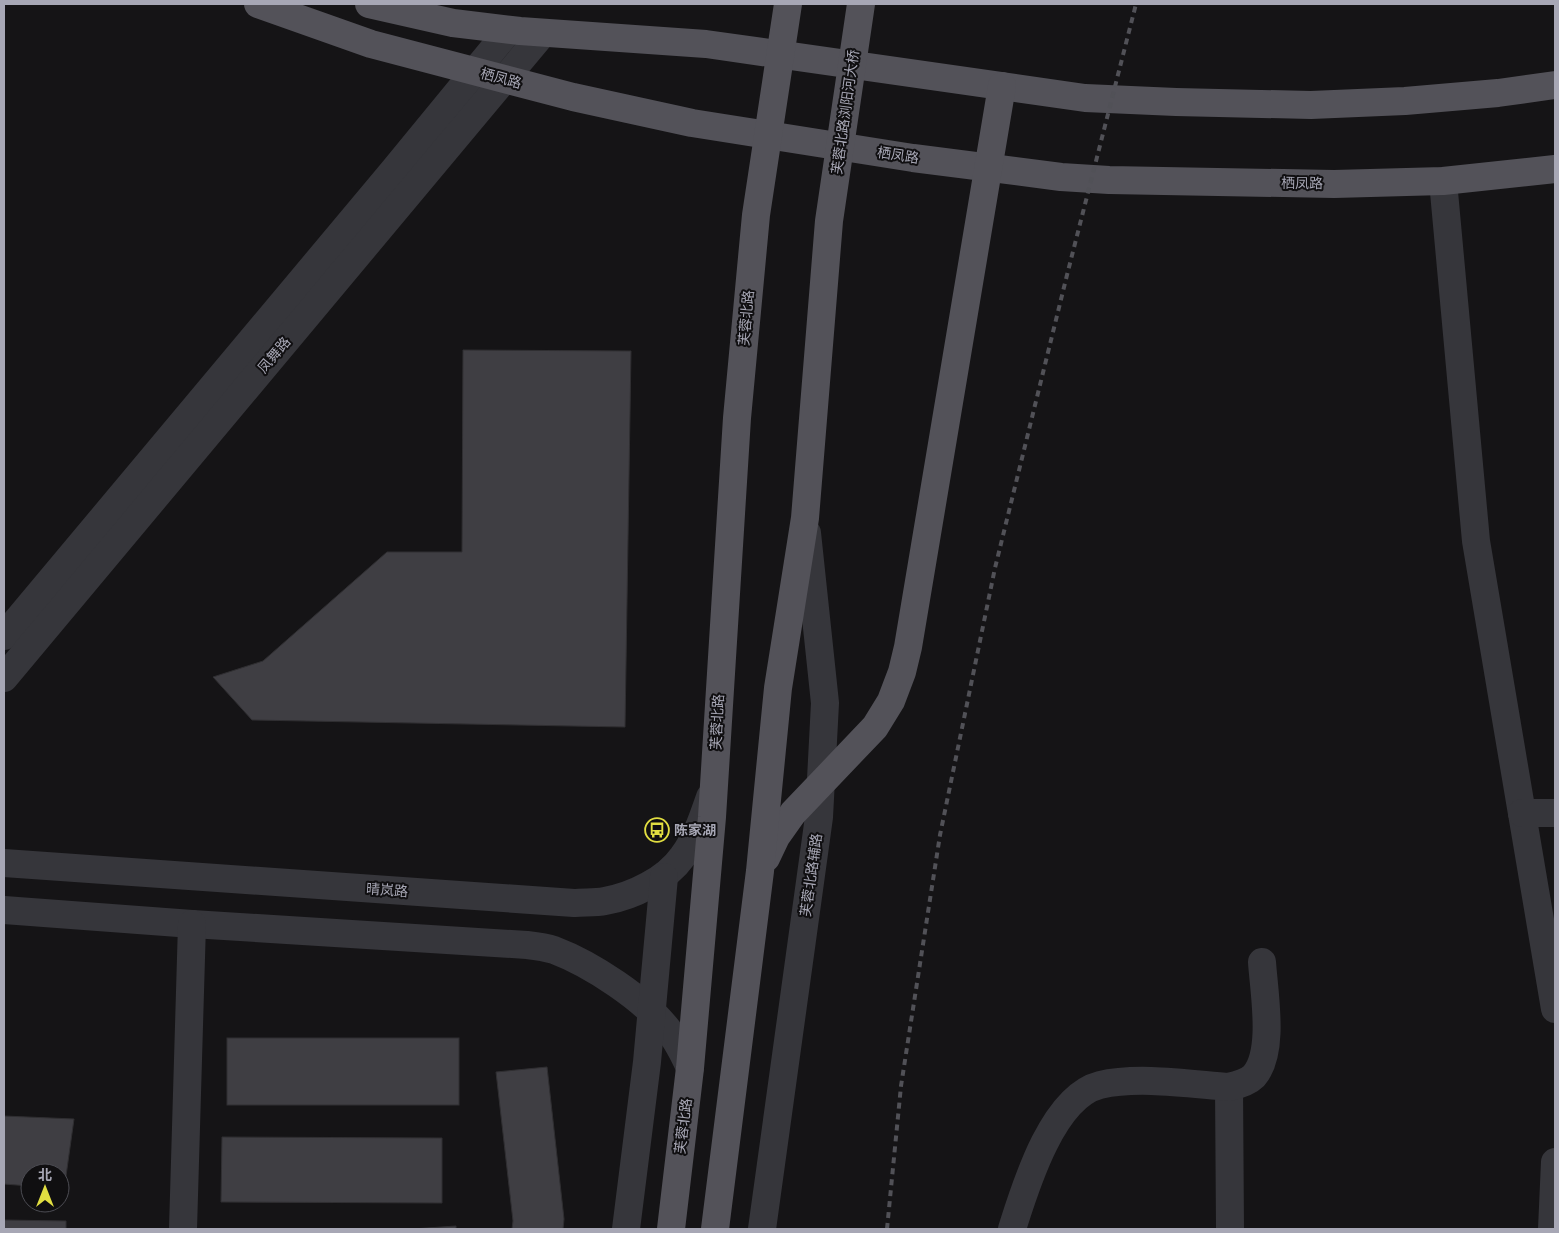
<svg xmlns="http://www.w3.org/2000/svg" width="1559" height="1233" font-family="Signika,'Noto Sans SC',sans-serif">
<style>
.building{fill:#3f3e43;stroke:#302f32}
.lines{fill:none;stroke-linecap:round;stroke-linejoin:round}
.minor{stroke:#36363b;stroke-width:28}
.major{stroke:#535259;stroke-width:28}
.rail{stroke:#515157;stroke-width:4;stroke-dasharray:6 5;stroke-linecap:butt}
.labels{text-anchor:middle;stroke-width:4;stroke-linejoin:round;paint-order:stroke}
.street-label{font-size:14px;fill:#a7a7b5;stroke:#100f11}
.poi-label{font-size:14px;font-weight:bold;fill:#a7a7b5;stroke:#100f11;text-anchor:start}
</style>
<rect width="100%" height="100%" fill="#151416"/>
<!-- building -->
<g class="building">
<polygon points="463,350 631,351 625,727 252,720 213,677 263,661 387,552 462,552"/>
<rect x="227" y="1038" width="232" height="67"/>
<polygon points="547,1067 564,1219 563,1229 512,1229 513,1221 496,1072"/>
<polygon points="4,1116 74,1119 64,1190 60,1190 60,1173 30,1173 30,1186 4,1184"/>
<polygon points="222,1137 442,1138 442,1203 221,1202"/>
<polygon points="4,1220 66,1221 66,1229 4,1229"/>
<polygon points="456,1226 456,1229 412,1229"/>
</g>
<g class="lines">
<!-- minor -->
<g class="minor">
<polyline points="1443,181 1476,541 1555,1009"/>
<polyline points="4,636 394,170 509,30"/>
<polyline points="4,678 543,33"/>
<polyline points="1522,813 1555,813"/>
<path d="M 4,863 L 574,903 C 584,902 595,903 605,901 C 633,896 666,880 683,856 C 696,839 703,817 710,797"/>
<path d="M 4,910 L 192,924 L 527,945 C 536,946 545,947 554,950 C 591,964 645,999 669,1031 C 678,1042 684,1055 690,1068"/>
<polyline points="1229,1087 1230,1229"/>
<polyline points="183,1229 192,924"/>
<polyline points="626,1229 647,1062 664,877"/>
<polyline points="762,1229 819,817 825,703 807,533"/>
<path d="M 1012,1229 C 1025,1188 1052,1097 1100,1085 C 1138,1076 1190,1084 1229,1087 C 1238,1085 1248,1082 1254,1076 C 1275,1052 1264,993 1262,962"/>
<polyline points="1552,1229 1555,1162"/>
</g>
<!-- major -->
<g class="major">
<polyline points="258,4 371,44 573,97 692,123 913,158 1061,177 1109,180 1334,184 1443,181 1555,169"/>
<polyline points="369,4 453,23 520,31 706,44 1085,98 1176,102 1311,105 1405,101 1498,93 1555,85"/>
<polyline points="766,858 776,837 793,813 875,727 891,701 902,672 908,647 1002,86"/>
<polyline points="671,1229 690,1068 712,817 737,418 756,215 788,4"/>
<polyline points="715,1229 760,871 778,688 805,518 829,221 861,4"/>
</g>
<!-- rail -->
<polyline class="rail" points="887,1229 901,1086 940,835 995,568 1067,275 1136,4"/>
</g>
<!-- icons -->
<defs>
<g id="bus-ring" transform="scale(1.25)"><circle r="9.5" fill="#100f11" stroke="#e1de41" stroke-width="1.5"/><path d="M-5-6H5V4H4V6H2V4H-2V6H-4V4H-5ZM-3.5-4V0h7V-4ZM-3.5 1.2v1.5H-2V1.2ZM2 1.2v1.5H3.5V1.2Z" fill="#e1de41"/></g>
</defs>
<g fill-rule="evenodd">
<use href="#bus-ring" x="657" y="830"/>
</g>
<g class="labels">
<!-- street labels -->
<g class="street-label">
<text transform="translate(501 78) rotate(15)" y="5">栖凤路</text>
<text transform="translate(845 112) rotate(-82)" y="5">芙蓉北路浏阳河大桥</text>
<text transform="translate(898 155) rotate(9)" y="5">栖凤路</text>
<text transform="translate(1302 183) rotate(1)" y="5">栖凤路</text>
<text transform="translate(746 318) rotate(-85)" y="5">芙蓉北路</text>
<text transform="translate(274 355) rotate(-50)" y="5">凤舞路</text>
<text transform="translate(717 722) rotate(-87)" y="5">芙蓉北路</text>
<text transform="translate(811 875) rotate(-82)" y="5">芙蓉北路辅路</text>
<text transform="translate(387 890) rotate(4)" y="5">晴岚路</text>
<text transform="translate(683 1126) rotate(-83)" y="5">芙蓉北路</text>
</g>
<!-- poi labels -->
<g class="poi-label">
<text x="674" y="835">陈家湖</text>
</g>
</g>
<!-- border -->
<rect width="1559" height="1233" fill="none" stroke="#a7a7b5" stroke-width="10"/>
<!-- north arrow -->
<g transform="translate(45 1188)"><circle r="24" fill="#100f11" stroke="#4c4c53"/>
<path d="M0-4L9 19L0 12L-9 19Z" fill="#e1de41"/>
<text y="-8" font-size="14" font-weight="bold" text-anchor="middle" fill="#a7a7b5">北</text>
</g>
</svg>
